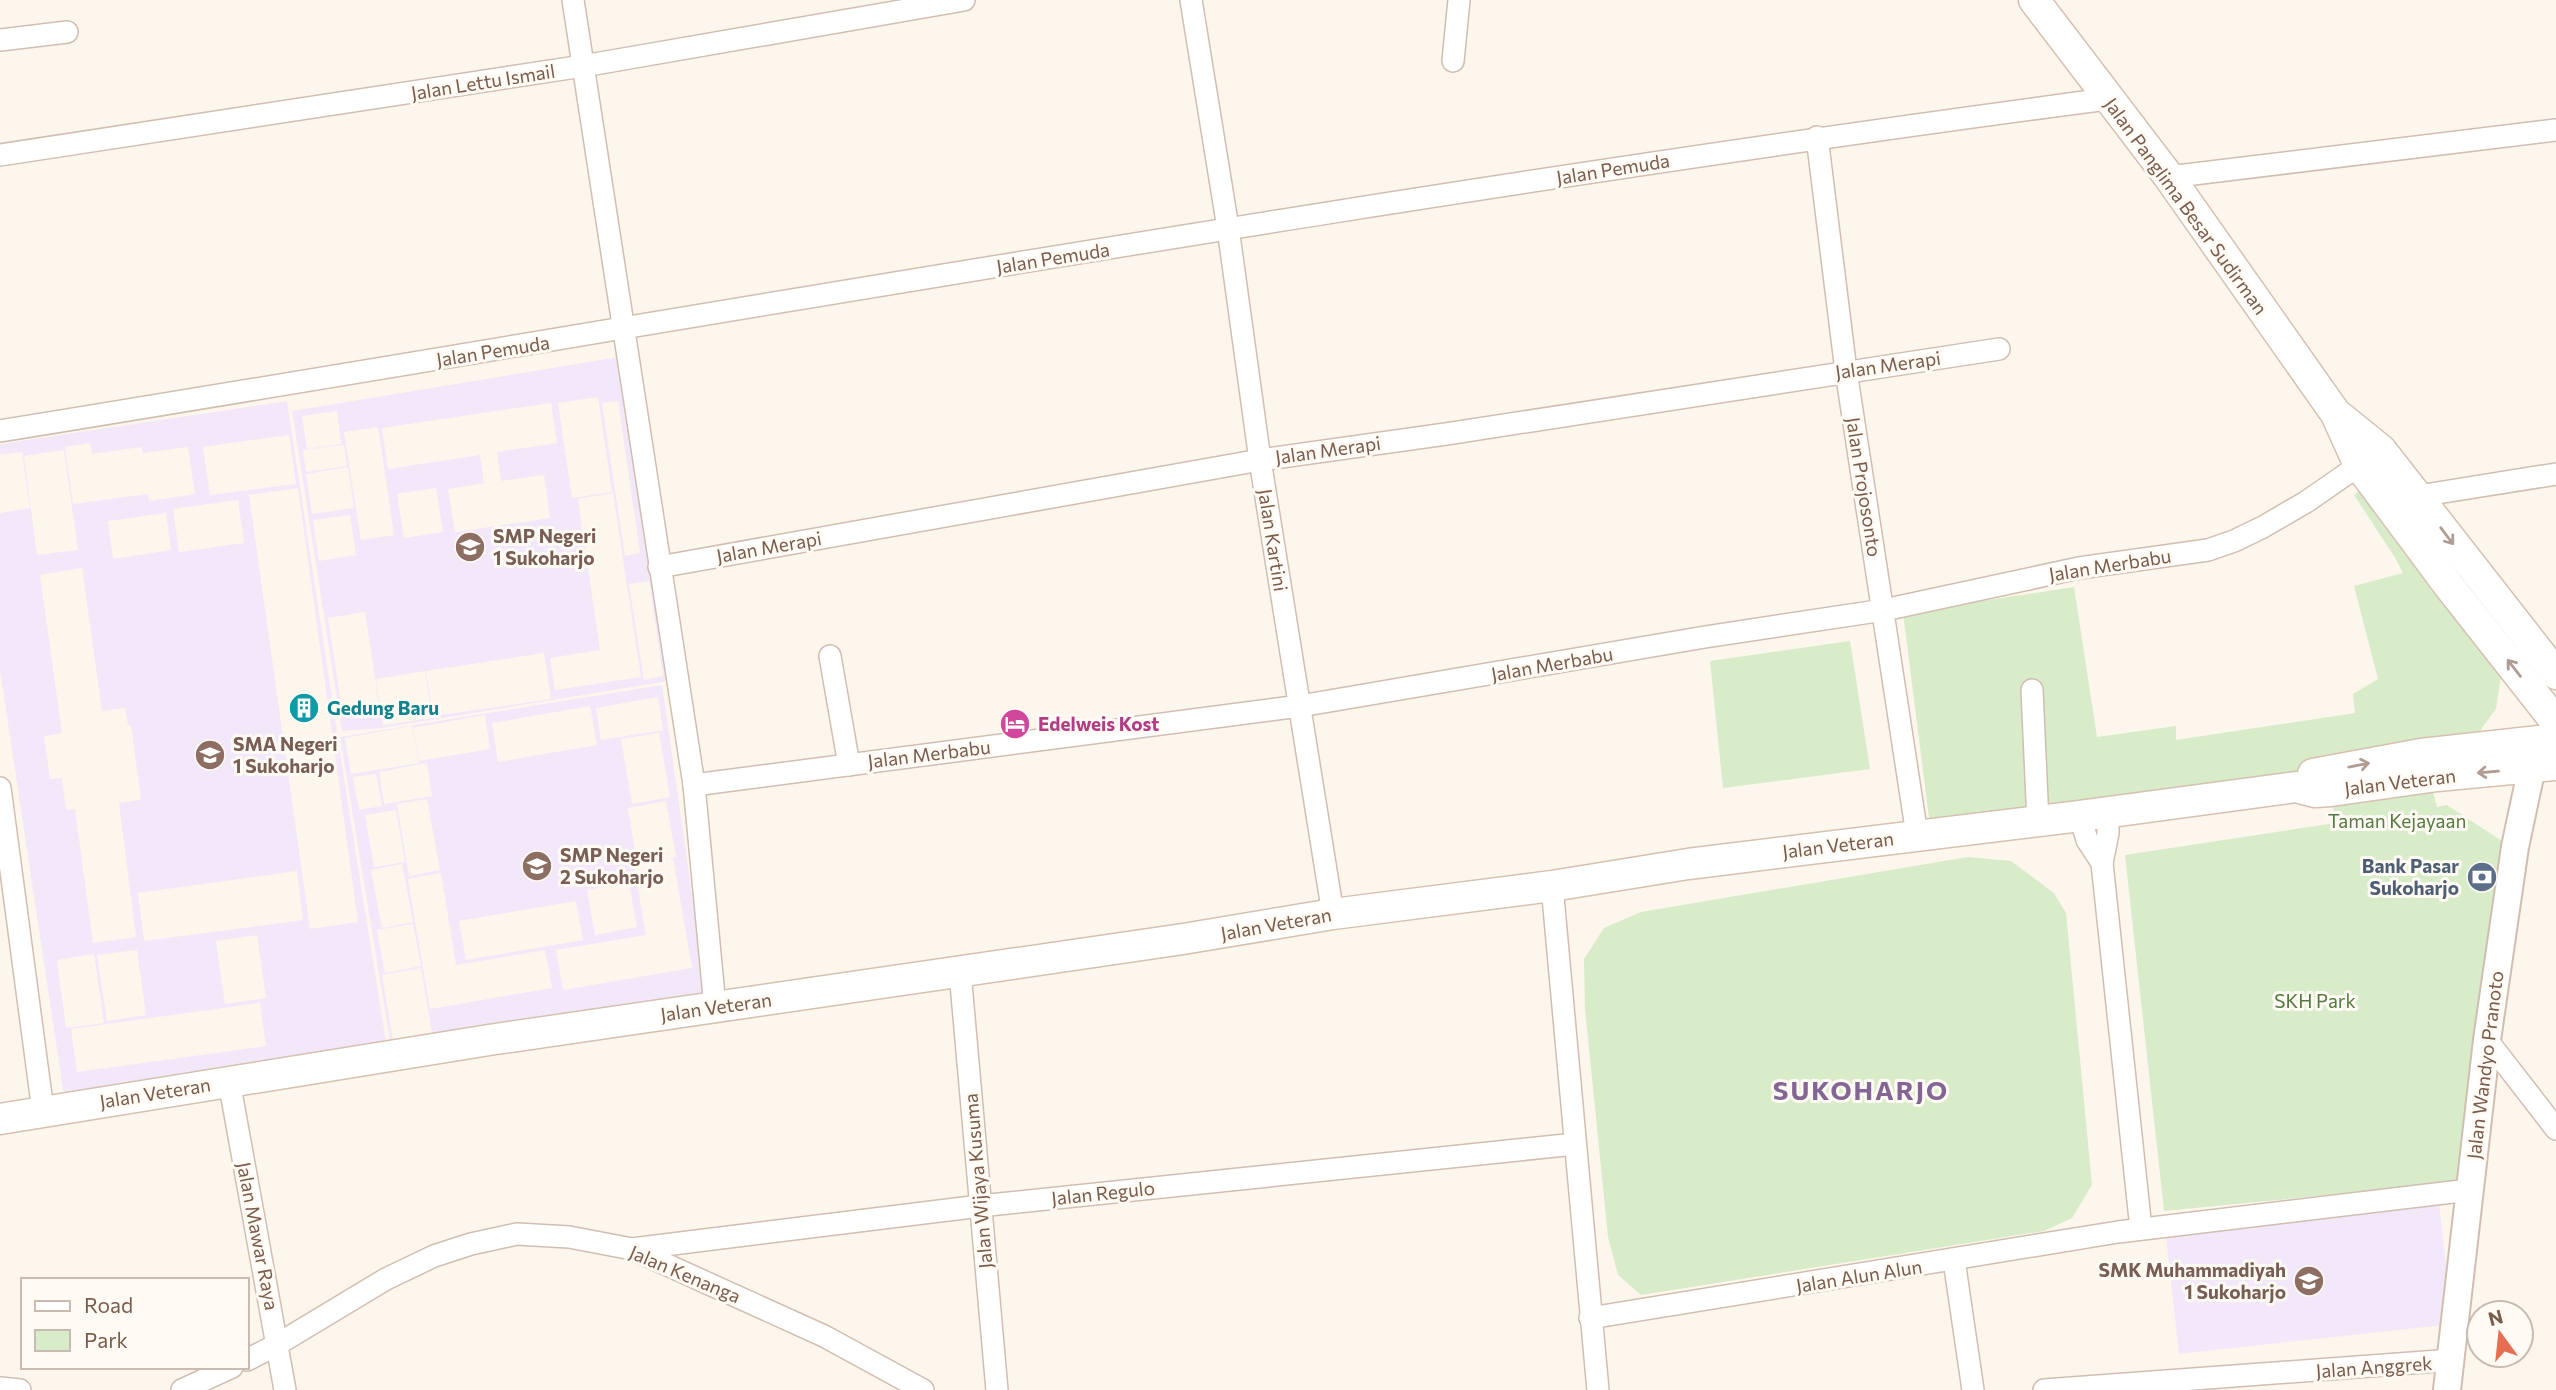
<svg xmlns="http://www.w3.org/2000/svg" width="2556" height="1390" font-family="Commissioner,sans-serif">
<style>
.education{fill:#f3e8fa;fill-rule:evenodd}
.green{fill:#d8ecc9}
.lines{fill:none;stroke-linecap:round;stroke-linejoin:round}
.minor-casing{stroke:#d1beb0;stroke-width:24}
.tertiary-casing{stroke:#d1beb0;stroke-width:30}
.secondary-casing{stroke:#d6c0b0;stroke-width:33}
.minor{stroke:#fff;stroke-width:21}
.tertiary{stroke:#fff;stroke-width:26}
.secondary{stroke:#fff;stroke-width:30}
.oneway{stroke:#af9d94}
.labels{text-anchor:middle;stroke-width:6;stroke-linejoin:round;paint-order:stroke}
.street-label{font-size:19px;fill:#7a5c4d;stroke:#fffaf3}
.education-label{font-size:19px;font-weight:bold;fill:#785e54;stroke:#fffaf3;text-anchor:start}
.culture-label{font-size:19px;font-weight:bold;fill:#0d838f;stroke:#fffaf3;text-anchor:start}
.hotel-label{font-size:19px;font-weight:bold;fill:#b23c85;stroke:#fffaf3;text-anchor:start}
.park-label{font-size:19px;fill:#537a41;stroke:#fffaf3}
.service-label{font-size:19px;font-weight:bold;fill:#4e5e75;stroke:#fffaf3;text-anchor:end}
.district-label{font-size:26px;font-weight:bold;letter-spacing:2px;fill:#846695;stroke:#fffaf3}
</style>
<rect width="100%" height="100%" fill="#fdf6ec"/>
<!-- education -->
<g class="education">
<path d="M 618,357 L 669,681 L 382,728 L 342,731 L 292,411 ZM 598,397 L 612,492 L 572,498 L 558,403 ZM 618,401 L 640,553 L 625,556 L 602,403 ZM 551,403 L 557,443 L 497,452 L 501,481 L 544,475 L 550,518 L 455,532 L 448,489 L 484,483 L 480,455 L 388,469 L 382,428 ZM 337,411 L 341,444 L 307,449 L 302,416 ZM 378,427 L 394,535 L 361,540 L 344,432 ZM 344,445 L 347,466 L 306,472 L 303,450 ZM 348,467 L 354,508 L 312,514 L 306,474 ZM 436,488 L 443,532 L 404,538 L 397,494 ZM 613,493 L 641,677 L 555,690 L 550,658 L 600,650 L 578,499 ZM 350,515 L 356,555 L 319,561 L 313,520 ZM 649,581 L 663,676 L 644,680 L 629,584 ZM 365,612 L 380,711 L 343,716 L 328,618 ZM 544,653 L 551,699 L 433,716 L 426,671 ZM 425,671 L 432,718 L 383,725 L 376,679 Z"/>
<path d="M 287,401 L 348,804 L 387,1048 L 64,1096 L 0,670 L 0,513 L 30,508 L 22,452 L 0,455 L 0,444 ZM 289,435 L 296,484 L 210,495 L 203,447 ZM 90,443 L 92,454 L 141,447 L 143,453 L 188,447 L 195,494 L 149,501 L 148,494 L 73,504 L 65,447 ZM 64,450 L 78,550 L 37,555 L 24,456 ZM 298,488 L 358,922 L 310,929 L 249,495 ZM 238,500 L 244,543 L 179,552 L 173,509 ZM 166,513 L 171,550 L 113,559 L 108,521 ZM 82,568 L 102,711 L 125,708 L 128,725 L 131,725 L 141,800 L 119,803 L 136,937 L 93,943 L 75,809 L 66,810 L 62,778 L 50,779 L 44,736 L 62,733 L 40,575 ZM 297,871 L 303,920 L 144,941 L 138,893 ZM 257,935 L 266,998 L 225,1004 L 216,941 ZM 137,950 L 146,1015 L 107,1021 L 97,955 ZM 94,954 L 104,1023 L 66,1028 L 57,960 ZM 260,1003 L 266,1046 L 77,1072 L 71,1029 Z"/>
<path d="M 662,685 L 707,998 L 391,1047 L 340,737 ZM 658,697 L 663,730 L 601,740 L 596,708 ZM 590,706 L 597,745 L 498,762 L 492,723 ZM 485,715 L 490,749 L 419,761 L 413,728 ZM 412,726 L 419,763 L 351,774 L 345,738 ZM 659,733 L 670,797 L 632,804 L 621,739 ZM 427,763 L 432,796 L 384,804 L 379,772 ZM 376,774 L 382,806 L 359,810 L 353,777 ZM 427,799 L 440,870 L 409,876 L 397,804 ZM 666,801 L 676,857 L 637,864 L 628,808 ZM 396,810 L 405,862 L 374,867 L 365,815 ZM 673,858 L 692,968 L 563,990 L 556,950 L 646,935 L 634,865 ZM 402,864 L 413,922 L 382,928 L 371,870 ZM 441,873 L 456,965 L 545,950 L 552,988 L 430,1009 L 408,879 ZM 629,883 L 637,927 L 595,935 L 587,890 ZM 576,901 L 583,940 L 466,960 L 459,921 ZM 413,924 L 421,966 L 385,973 L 377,930 ZM 421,968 L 432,1033 L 393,1040 L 382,975 Z"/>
<polygon points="2439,1204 2453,1324 2179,1354 2166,1237"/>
</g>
<!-- green -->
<g class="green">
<polygon points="2377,477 2502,670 2496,709 2454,766 1930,826 1903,613 2074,587 2097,737 2176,726 2176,740 2355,713 2353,694 2378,679 2354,586 2403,573 2394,556 2354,495"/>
<polygon points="1850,641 1870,769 1723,788 1710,661"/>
<polygon points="2432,787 2437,807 2447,805 2505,843 2471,1181 2164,1211 2125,855 2335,823 2332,797"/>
<polygon points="1968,857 2011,861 2054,893 2066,913 2092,1185 2072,1218 2044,1231 1641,1295 1618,1275 1608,1237 1585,1009 1584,959 1604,928 1641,912"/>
</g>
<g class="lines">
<!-- minor casing -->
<g class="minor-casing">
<g id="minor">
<polyline points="573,0 694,785 715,1007"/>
<polyline points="1191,0 1228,228 1260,460 1333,914"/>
<polyline points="0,40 67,32"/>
<polyline points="1453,61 1459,0"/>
<polyline points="1817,137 1846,371 1917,835"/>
<polyline points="0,155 583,66 964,0"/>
<polyline points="2169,177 2556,130"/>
<path d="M 0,431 C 702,317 1402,192 2107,99"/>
<polyline points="2406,498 2556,474"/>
<polyline points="659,567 1260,460 1446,434 1999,349"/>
<polyline points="830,656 849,765"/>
<polyline points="2032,690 2038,822"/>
<polyline points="694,785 1300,706 1705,637 1884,610 2079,568 2208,550 2234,541 2263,527 2306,502 2371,457"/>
<polyline points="0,788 43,1111"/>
<polyline points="2080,816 2087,840 2102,863 2141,1229"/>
<polyline points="2102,863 2108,833 2108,812"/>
<polyline points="1552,886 1598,1390"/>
<polyline points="960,972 997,1390"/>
<polyline points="2487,1040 2556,1129"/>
<polyline points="229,1081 285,1390"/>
<polyline points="632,1249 980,1206 1575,1144"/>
<polyline points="1954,1260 1973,1390"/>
<polyline points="1590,1318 2118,1232 2469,1190"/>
<polyline points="247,1360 278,1344 386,1279 434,1256 471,1244 517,1234 569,1237 632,1249 824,1336 923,1390"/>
<polyline points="0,1388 20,1390"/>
<polyline points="182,1390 232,1367"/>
<polyline points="2044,1390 2452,1360"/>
</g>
</g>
<!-- tertiary casing -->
<g class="tertiary-casing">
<polyline id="tertiary" points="2447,1390 2487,1040 2515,847 2532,767 2532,747"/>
</g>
<!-- secondary casing -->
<g class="secondary-casing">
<g id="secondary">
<polyline points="2034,0 2169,177 2336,414 2359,465 2449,586 2556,722"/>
<polyline points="2339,416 2381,450 2556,674"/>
<polyline points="2313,774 2421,754 2556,739"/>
<polyline points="0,1119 489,1040 1183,939 1333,914 1552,886 1688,864 2080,816 2296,787 2315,792 2331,791 2437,776 2556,765"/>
</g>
</g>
<!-- minor -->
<use href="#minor" class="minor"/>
<!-- tertiary -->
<use href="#tertiary" class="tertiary"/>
<!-- secondary -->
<use href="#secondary" class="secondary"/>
</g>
<!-- one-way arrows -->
<defs><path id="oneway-shaft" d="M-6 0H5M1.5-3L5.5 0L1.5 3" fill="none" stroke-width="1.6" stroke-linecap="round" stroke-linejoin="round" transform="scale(1.75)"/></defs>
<g class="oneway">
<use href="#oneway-shaft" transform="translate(2447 536) rotate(53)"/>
<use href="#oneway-shaft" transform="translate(2514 668) rotate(-128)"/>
<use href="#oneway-shaft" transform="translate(2359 765) rotate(-11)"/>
<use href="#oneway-shaft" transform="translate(2488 772) rotate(175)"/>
</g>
<!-- icons -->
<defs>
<g id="school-disc" transform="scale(1.575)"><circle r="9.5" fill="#8d6e63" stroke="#fffaf3"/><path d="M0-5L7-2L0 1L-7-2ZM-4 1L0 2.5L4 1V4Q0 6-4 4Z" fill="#fff"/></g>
<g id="building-disc" transform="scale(1.575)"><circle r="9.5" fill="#0f9aa8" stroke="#fffaf3"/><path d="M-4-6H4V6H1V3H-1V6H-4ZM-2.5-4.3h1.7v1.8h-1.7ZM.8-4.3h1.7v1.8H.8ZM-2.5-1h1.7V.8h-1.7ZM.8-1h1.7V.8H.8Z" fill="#fff"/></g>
<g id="hotel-disc" transform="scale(1.575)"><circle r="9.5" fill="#d1479c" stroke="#fffaf3"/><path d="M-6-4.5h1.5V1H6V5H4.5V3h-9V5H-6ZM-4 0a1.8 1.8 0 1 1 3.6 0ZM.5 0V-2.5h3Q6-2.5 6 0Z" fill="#fff"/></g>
<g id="bank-disc" transform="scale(1.575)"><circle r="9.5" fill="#5c6f8a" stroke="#fffaf3"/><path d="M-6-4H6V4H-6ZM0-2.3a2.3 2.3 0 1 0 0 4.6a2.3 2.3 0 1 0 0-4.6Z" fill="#fff"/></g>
</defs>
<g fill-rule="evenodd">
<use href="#school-disc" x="470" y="547"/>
<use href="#building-disc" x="304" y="708"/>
<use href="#hotel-disc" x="1015" y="724"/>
<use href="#school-disc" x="210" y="755"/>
<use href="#school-disc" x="537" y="866"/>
<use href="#bank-disc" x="2482" y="877"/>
<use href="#school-disc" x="2309" y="1281"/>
</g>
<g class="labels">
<!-- street labels -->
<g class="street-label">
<text transform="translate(483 82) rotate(-9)" y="7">Jalan Lettu Ismail</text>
<text transform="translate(1613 169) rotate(-9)" y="7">Jalan Pemuda</text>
<text transform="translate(2186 206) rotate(54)" y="7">Jalan Panglima Besar Sudirman</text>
<text transform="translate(1053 258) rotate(-9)" y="7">Jalan Pemuda</text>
<text transform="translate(493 351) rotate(-9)" y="7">Jalan Pemuda</text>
<text transform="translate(1888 365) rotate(-8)" y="7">Jalan Merapi</text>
<text transform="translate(1328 450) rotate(-8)" y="7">Jalan Merapi</text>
<text transform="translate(1864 487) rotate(81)" y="7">Jalan Projosonto</text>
<text transform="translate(1273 540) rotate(81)" y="7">Jalan Kartini</text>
<text transform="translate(769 547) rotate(-10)" y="7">Jalan Merapi</text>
<text transform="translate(2110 565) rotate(-9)" y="7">Jalan Merbabu</text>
<text transform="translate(1552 664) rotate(-10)" y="7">Jalan Merbabu</text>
<text transform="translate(929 754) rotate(-7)" y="7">Jalan Merbabu</text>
<text transform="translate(2400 782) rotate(-7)" y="7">Jalan Veteran</text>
<text transform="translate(1838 845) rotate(-7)" y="7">Jalan Veteran</text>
<text transform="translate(1276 924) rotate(-10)" y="7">Jalan Veteran</text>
<text transform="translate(716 1007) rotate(-8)" y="7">Jalan Veteran</text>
<text transform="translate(2485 1065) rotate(-83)" y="7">Jalan Wandyo Pranoto</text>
<text transform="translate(155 1093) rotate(-9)" y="7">Jalan Veteran</text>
<text transform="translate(978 1181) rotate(-95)" y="7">Jalan Wijaya Kusuma</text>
<text transform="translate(1103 1193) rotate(-6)" y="7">Jalan Regulo</text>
<text transform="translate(258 1236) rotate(79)" y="7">Jalan Mawar Raya</text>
<text transform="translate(685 1274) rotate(23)" y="7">Jalan Kenanga</text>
<text transform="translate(1859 1276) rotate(-9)" y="7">Jalan Alun Alun</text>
<text transform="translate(2374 1367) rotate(-4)" y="7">Jalan Anggrek</text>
</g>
<!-- education labels -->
<g class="education-label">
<text x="493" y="543">SMP Negeri<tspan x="493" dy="22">1 Sukoharjo</tspan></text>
<text x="233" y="751">SMA Negeri<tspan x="233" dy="22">1 Sukoharjo</tspan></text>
<text x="560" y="862">SMP Negeri<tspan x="560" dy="22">2 Sukoharjo</tspan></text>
<text x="2286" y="1277" text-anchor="end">SMK Muhammadiyah<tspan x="2286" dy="22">1 Sukoharjo</tspan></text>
</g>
<!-- culture labels -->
<g class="culture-label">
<text x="327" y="715">Gedung Baru</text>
</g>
<!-- hotel labels -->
<g class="hotel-label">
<text x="1038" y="731">Edelweis Kost</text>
</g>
<!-- park labels -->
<g class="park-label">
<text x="2397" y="828">Taman Kejayaan</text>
<text x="2315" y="1008">SKH Park</text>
</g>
<!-- service labels -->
<g class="service-label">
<text x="2459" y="873">Bank Pasar<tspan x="2459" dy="22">Sukoharjo</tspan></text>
</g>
<!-- district labels -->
<g class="district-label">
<text x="1861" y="1100">SUKOHARJO</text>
</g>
</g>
<!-- legend -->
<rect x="21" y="1278" width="228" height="91" fill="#fffaf3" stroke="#cabbb1" stroke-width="2"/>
<rect x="35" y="1301" width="35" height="10" fill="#ffffff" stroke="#cabbb1" stroke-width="2"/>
<text x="84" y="1313" font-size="21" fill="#7a5c4d">Road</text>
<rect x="35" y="1330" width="35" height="21" fill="#d8ecc9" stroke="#cabbb1" stroke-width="2"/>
<text x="84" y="1348" font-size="21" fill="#7a5c4d">Park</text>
<!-- north arrow -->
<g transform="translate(2500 1334) rotate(345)"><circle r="33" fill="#fffaf3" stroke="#cabbb1" stroke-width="2"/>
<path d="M0-5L12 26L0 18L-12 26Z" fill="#e76f51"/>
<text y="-10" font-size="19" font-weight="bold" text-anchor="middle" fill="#7a5c4d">N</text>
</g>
</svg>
